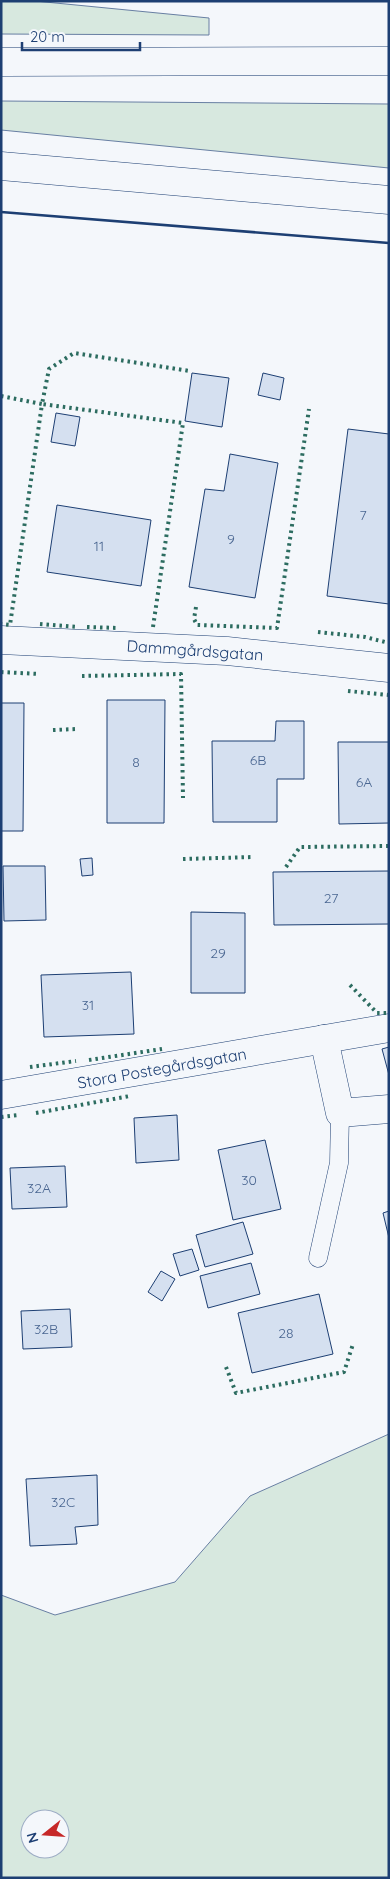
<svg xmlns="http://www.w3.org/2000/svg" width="390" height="1879" font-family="Quicksand,sans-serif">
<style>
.green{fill:#d7e8df;stroke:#687fa3;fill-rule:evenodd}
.building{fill:#d5e0f0;stroke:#1d3f73}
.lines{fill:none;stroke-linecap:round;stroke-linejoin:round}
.service-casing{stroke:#1d3f73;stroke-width:19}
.minor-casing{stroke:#1d3f73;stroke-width:29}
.motorway-casing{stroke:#1d3f73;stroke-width:29}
.service{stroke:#f4f7fb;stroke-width:18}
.minor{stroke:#f4f7fb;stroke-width:28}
.motorway{stroke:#f4f7fb;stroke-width:28}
.hedge{stroke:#2c6c60;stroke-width:4;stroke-dasharray:2.5 4;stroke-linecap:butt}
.wall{stroke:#1d3f73;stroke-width:2.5}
.labels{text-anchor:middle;stroke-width:4;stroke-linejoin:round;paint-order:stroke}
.number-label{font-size:14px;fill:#4b6792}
.street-label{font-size:16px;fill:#1d3f73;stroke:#f4f7fb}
</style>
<rect width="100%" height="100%" fill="#f4f7fb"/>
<!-- green -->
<g class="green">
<polygon points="1,1 35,1 209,18 209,35 1,34"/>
<polygon points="1,101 389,104 389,168 1,130"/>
<path d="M 389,1434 L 389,1878 L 1,1878 L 1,1595 L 55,1615 L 175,1582 L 250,1496 ZM 30,1819 L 60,1819 L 60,1849 L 30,1849 Z"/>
</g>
<!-- building -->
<g class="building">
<polygon points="192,373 229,378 222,427 185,421"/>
<polygon points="263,373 284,378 280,400 258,395"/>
<polygon points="56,413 80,417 75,446 51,442"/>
<polygon points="348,429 389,434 389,604 327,596"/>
<polygon points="230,454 278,463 255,598 189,587 205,489 224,491"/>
<polygon points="57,505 151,520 141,586 47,572"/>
<polygon points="107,700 165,700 164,823 107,823"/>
<polygon points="1,703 24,703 23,831 1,831"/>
<polygon points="276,721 304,721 304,779 277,779 277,822 213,822 212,741 275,741"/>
<polygon points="338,742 389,742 389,823 339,824"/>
<polygon points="92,858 93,875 82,876 80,859"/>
<polygon points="3,866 45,866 46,920 4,921"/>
<polygon points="389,871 389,924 274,925 273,872"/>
<polygon points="191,912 245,913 245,993 191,993"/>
<polygon points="131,972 134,1034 44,1037 41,975"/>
<polygon points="389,1047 389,1075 382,1049"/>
<polygon points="177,1115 179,1160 136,1163 134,1118"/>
<polygon points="265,1140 281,1209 233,1220 218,1150"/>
<polygon points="65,1166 67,1207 12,1209 10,1168"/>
<polygon points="389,1211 389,1238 383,1213"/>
<polygon points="243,1222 253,1254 205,1267 196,1235"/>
<polygon points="192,1249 199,1270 180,1276 173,1254"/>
<polygon points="251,1263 260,1294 208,1308 200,1276"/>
<polygon points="161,1271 175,1279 162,1301 148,1292"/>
<polygon points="319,1294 333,1354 252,1373 238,1313"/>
<polygon points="70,1309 72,1347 23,1349 21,1311"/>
<polygon points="97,1475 98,1525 75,1527 77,1544 30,1546 26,1479"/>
</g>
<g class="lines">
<!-- service casing -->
<g class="service-casing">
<polyline id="service" points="318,1258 339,1163 340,1113"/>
</g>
<!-- minor casing -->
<g class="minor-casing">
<g id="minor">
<polyline points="1,640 227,651 389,668"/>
<polyline points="324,1039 340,1113 389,1109"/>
<polyline points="1,1095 389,1028"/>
</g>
</g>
<!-- motorway casing -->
<g class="motorway-casing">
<g id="motorway">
<polyline points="1,62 389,61"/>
<polyline points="1,166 389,200"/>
</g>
</g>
<!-- service -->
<use href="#service" class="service"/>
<!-- minor -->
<use href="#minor" class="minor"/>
<!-- motorway -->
<use href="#motorway" class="motorway"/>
<!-- hedge -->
<g class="hedge">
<polyline points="1,396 42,404 10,625 1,624"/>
<polyline points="196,607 194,619 197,625 277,628 309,409"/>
<polyline points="40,624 78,627"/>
<polyline points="87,627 119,628"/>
<polyline points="153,627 183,423 42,404 49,369 74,353 190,371"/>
<polyline points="318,632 365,637 389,643"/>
<polyline points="1,672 39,674"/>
<polyline points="82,676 181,674 183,798"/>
<polyline points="348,691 389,695"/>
<polyline points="53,730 77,729"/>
<polyline points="183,859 253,857"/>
<polyline points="286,867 300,847 389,846"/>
<polyline points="350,985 377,1013 389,1013"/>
<polyline points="89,1060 162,1049"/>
<polyline points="30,1067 76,1061"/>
<polyline points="36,1113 130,1096"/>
<polyline points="1,1117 19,1115"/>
<polyline points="226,1367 236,1393 344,1372 353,1344"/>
</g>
<!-- wall -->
<polyline class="wall" points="1,212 389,243"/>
</g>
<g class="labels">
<!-- number labels -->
<g class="number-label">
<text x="363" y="520">7</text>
<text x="231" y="544">9</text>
<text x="99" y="551">11</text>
<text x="258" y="765">6B</text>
<text x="136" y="767">8</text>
<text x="364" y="787">6A</text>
<text x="331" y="903">27</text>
<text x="218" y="958">29</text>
<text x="88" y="1010">31</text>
<text x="249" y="1185">30</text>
<text x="39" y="1193">32A</text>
<text x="46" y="1334">32B</text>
<text x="286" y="1338">28</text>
<text x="63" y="1507">32C</text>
</g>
<!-- street labels -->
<g class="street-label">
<text transform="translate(195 650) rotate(4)" y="6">Dammgårdsgatan</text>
<text transform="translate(162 1068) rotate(-10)" y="6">Stora Postegårdsgatan</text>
</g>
</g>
<!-- border -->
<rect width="390" height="1879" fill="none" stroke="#1d3f73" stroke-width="5"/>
<!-- north arrow -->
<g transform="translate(45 1834) rotate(253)"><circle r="24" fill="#f4f7fb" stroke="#9eadc5"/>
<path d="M0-4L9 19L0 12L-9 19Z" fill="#c62828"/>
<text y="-8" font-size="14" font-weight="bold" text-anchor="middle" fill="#1d3f73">N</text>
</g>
<!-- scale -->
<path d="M22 42v8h118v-8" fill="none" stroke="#1d3f73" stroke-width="2.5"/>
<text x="30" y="42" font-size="15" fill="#1d3f73" stroke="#f4f7fb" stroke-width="4" paint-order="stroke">20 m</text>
</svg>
